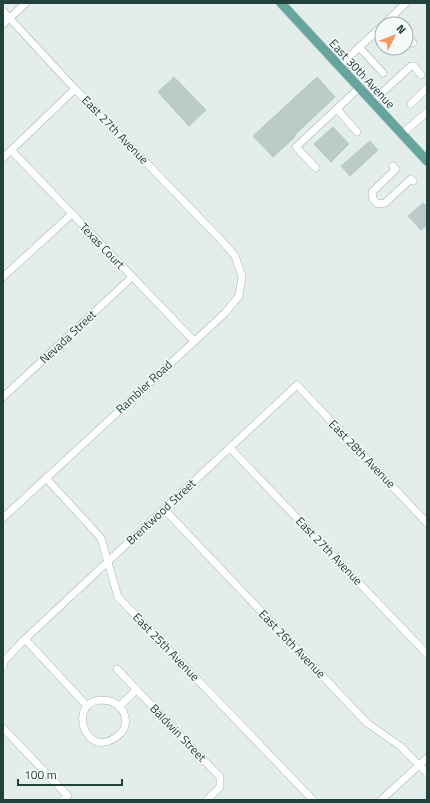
<svg xmlns="http://www.w3.org/2000/svg" width="430" height="803" font-family="'Titillium Web',sans-serif">
<style>
.building{fill:#bbcbc7;stroke:#b5c8c3}
.lines{fill:none;stroke-linecap:round;stroke-linejoin:round}
.minor-casing{stroke:#a5b6b3;stroke-width:8}
.major-casing{stroke:#c1cac8;stroke-width:10}
.minor{stroke:#fff;stroke-width:7}
.major{stroke:#66a59e;stroke-width:9}
.labels{text-anchor:middle;stroke-width:3;stroke-linejoin:round;paint-order:stroke}
.street-label{font-size:12px;fill:#22403c;stroke:#f4faf8}
</style>
<rect width="100%" height="100%" fill="#e3eeeb"/>
<!-- building -->
<g class="building">
<polygon points="174,77 206,110 189,126 158,92"/>
<polygon points="317,77 335,97 298,132 294,136 295,137 273,157 253,136"/>
<polygon points="333,127 349,144 331,162 314,144"/>
<polygon points="370,141 378,150 350,176 341,166"/>
<polygon points="423,203 427,207 427,225 421,230 408,216"/>
</g>
<g class="lines">
<!-- minor casing -->
<g class="minor-casing">
<g id="minor">
<polyline points="3,11 75,89 222,241 235,256 242,276 239,296 224,314 3,518"/>
<polyline points="3,24 26,3"/>
<polyline points="384,24 406,3"/>
<polyline points="406,35 413,43"/>
<polyline points="359,47 383,73"/>
<polyline points="339,66 382,26"/>
<polyline points="372,102 411,66 414,66 421,75"/>
<polyline points="411,104 427,88"/>
<polyline points="337,109 357,132"/>
<polyline points="402,134 427,112"/>
<polyline points="11,150 194,341"/>
<polyline points="3,158 75,89"/>
<polyline points="393,166 396,169 372,192 373,199 378,204 385,203 411,179 413,181"/>
<polyline points="316,168 296,147 359,88"/>
<polyline points="3,277 72,214"/>
<polyline points="3,397 132,277"/>
<polyline points="230,448 427,654"/>
<polyline points="46,478 101,538 118,597 313,800"/>
<polyline points="164,509 367,723 400,746 427,773"/>
<polyline points="25,639 87,706"/>
<polyline points="3,666 4,661 25,639 297,385 427,523"/>
<polyline points="117,669 220,777 220,787 207,800"/>
<path d="M 99,700 C 105,700 111,700 116,704 C 126,710 129,725 121,733 C 91,761 73,719 88,705 C 91,702 95,701 99,700 Z"/>
<polyline points="119,707 136,690"/>
<polyline points="3,728 68,796 63,800"/>
<polyline points="381,800 427,758"/>
</g>
</g>
<!-- major casing -->
<g class="major-casing">
<polyline id="major" points="281,3 427,161"/>
</g>
<!-- minor -->
<use href="#minor" class="minor"/>
<!-- major -->
<use href="#major" class="major"/>
</g>
<g class="labels">
<!-- street labels -->
<g class="street-label">
<text transform="translate(362 74) rotate(47)" y="4">East 30th Avenue</text>
<text transform="translate(115 130) rotate(46)" y="4">East 27th Avenue</text>
<text transform="translate(102 246) rotate(46)" y="4">Texas Court</text>
<text transform="translate(68 337) rotate(-43)" y="4">Nevada Street</text>
<text transform="translate(144 387) rotate(-43)" y="4">Rambler Road</text>
<text transform="translate(362 454) rotate(46)" y="4">East 28th Avenue</text>
<text transform="translate(161 512) rotate(-43)" y="4">Brentwood Street</text>
<text transform="translate(329 551) rotate(46)" y="4">East 27th Avenue</text>
<text transform="translate(292 644) rotate(46)" y="4">East 26th Avenue</text>
<text transform="translate(166 647) rotate(46)" y="4">East 25th Avenue</text>
<text transform="translate(178 733) rotate(46)" y="4">Baldwin Street</text>
</g>
</g>
<!-- border -->
<rect width="430" height="803" fill="none" stroke="#22403c" stroke-width="8"/>
<!-- north arrow -->
<g transform="translate(394 36) rotate(47)"><circle r="19" fill="#f4faf8" stroke="#a0b0ad"/>
<path d="M0-3L7 15L0 10L-7 15Z" fill="#f79858"/>
<text y="-6" font-size="11" font-weight="bold" text-anchor="middle" fill="#22403c">N</text>
</g>
<!-- scale -->
<path d="M18 779v6h104v-6" fill="none" stroke="#22403c" stroke-width="2"/>
<text x="24" y="779" font-size="12" fill="#22403c" stroke="#f4faf8" stroke-width="3" paint-order="stroke">100 m</text>
</svg>
